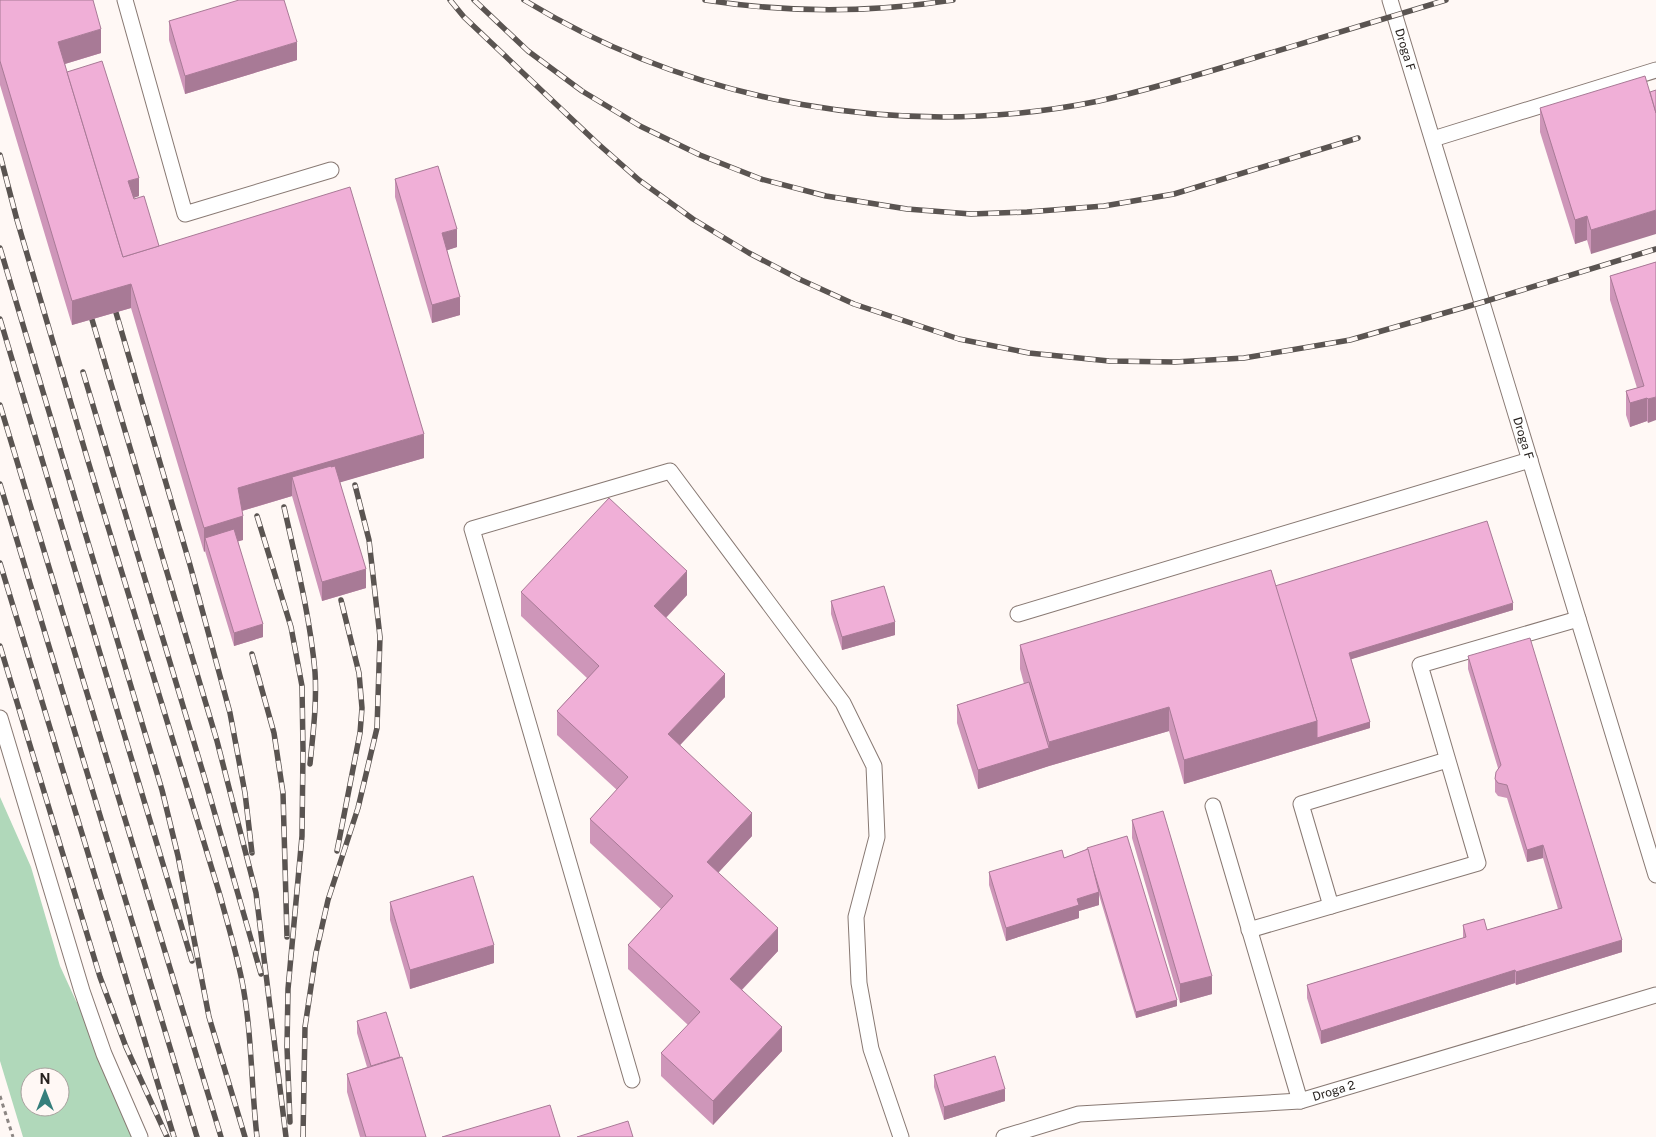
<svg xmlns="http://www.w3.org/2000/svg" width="1656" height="1137" font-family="'Public Sans',sans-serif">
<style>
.green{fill:#b0d8ba;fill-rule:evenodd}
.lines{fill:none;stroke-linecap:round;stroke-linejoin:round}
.lane-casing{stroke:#887973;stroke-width:17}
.path{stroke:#8c8683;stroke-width:3;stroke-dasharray:4 4;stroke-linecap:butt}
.lane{stroke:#fff;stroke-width:15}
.rail-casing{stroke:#5a5451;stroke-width:5.5}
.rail{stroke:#fff8f5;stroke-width:4;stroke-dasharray:11;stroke-linecap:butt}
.wall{fill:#ce96b9}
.shaded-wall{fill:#a87a96}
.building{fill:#f0afd7;stroke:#a87a96}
.labels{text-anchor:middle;stroke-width:4;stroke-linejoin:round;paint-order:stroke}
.street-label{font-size:12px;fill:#27221f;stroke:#fff8f5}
</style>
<rect width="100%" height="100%" fill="#fff8f5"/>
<!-- green -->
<path class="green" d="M 0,797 L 31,867 L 60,966 L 76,1001 L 100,1030 L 123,1078 L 131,1126 L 139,1137 L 23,1137 L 0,1061 ZM 30,1077 L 60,1077 L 60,1107 L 30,1107 Z"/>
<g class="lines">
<!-- lane casing -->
<g class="lane-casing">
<g id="lane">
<polyline points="125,0 185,214 331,170"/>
<path id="s1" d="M 1390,0 L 1656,875"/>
<polyline points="1433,139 1656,70"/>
<polyline points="1018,614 1530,460"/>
<polyline points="0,718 82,991 104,1054 140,1137"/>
<polyline points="1213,806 1300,1101"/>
<polyline points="1331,906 1301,804 1447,760"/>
<polyline points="1249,930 1478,863 1420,665 1578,619"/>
<polyline points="632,1080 472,529 670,471 843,703 874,766 877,837 856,917 859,983 871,1049 901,1137"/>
<path id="s2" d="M 1004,1137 L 1079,1114 L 1300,1101 L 1656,995"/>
</g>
</g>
<!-- path -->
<polyline class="path" points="0,1096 13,1137"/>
<!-- lane -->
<use href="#lane" class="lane"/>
<!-- rail casing -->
<g class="rail-casing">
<g id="rail">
<polyline points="450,0 464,17 596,142 639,180 693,219 749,253 799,279 854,304 959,339 1029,353 1109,361 1175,362 1244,358 1350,340 1483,302 1656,249"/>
<polyline points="474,0 528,51 582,91 640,126 700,155 761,179 826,196 907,209 971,214 1027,212 1104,206 1174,194 1358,138"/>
<path d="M 524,0 C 695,104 903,141 1099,101 C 1152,89 1205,73 1257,57 C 1320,38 1383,19 1446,0"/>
<path d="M 705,0 C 788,13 870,13 953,0"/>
<path d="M 0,155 L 17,220 L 88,461 L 219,892 C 227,921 236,951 242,981 C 252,1032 251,1085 257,1137"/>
<polyline points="0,248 162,790 178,856 209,1017 245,1137"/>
<polyline points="112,299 190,565 230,713 245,793 252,853"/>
<polyline points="88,306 217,741 256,893 286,1137"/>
<polyline points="0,319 192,961"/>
<polyline points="83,372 204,776 261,974"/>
<polyline points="0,405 221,1137"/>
<polyline points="0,484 197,1137"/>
<path d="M 284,507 C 296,561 310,616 315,672 C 317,702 313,734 310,764"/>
<polyline points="257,516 291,627 302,686 303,750 302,836 288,989 287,1047 290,1122"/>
<polyline points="0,563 174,1137"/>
<polyline points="0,646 100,977 126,1047 167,1137"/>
<polyline points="252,654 274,733 283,793 287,937"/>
<polyline points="337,851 360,733 362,708 359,673 341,600"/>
<polyline points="303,1137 305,1027 316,953 328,900 358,808 377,728 380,637 369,540 355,485"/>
</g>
</g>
<!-- rail -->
<use href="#rail" class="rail"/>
</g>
<!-- wall -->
<g class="wall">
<polygon points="0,0 101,53 65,64 67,72 139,196 133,198 159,246 424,458 340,482 366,588 322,601 292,496 242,511 243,540 238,541 263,637 234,646 205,551 204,552 131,308 72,325 0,85"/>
<polygon points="169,21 297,60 185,94 169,40"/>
<polygon points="1650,92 1591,254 1587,240 1575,244 1540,132 1540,108"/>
<polygon points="395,179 457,247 447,250 460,315 432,323 395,197"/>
<polygon points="1656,262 1648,423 1647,421 1630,427 1626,415 1626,391 1637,388 1610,300 1610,276"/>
<polygon points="1275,586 1513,610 1351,659 1370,728 1184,784 1169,731 1049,766 978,789 957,723 957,705 1024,684 1020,669 1020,645"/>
<polygon points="521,592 687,595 666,618 725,697 680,745 752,836 718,873 778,951 742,990 782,1051 713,1125 661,1076 661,1053 688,1025 628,969 628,945 661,909 590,843 590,819 617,790 557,735 557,711 587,678 521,616"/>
<polygon points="831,601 895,635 842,650 831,614"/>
<polygon points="1468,656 1622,952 1516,985 1515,983 1321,1044 1307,998 1307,985 1463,938 1463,925 1487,930 1558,909 1543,858 1527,862 1507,798 1498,796 1495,792 1495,779 1498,768 1468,669"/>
<polygon points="1132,820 1212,994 1180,1003 1132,838"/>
<polygon points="1087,849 1177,1006 1136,1018 1099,895 1099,905 1079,911 1079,918 1006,941 989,885 989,872 1064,858"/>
<polygon points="390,902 494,963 410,989 390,920"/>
<polygon points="357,1021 400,1057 426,1137 360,1137 347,1092 347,1074 367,1067 357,1033"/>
<polygon points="934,1075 1005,1101 944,1120 934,1087"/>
</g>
<!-- shaded-wall -->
<g class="shaded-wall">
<polygon points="101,29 101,53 58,66 58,42"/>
<polygon points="297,42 297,60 185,94 185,76"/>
<polygon points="139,178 139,196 128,200 128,181"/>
<polygon points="1656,210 1656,234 1591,254 1591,230"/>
<polygon points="1587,216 1587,240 1575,244 1575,220"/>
<polygon points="457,229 457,247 442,252 442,233"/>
<polygon points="131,284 131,308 72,325 72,301"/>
<polygon points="460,297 460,315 432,323 432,305"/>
<polygon points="1656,397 1656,420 1648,423 1648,399"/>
<polygon points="1647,398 1647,421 1630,427 1630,403"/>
<polygon points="424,434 424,458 297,495 292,477 292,496 238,512 238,488"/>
<polygon points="243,516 243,540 209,550 205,538 205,551 204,552 204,528"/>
<polygon points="366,569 366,588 322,601 322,582"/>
<polygon points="687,571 687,595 654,630 654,606"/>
<polygon points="1513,603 1513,610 1349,660 1349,653"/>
<polygon points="895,622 895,635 842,650 842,637"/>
<polygon points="263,624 263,637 234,646 234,633"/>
<polygon points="725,674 725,697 668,758 668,734"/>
<polygon points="1169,707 1169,731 1049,766 978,789 978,770 1049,748 1049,742"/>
<polygon points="1317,721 1370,722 1370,728 1184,784 1184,760"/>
<polygon points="752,813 752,836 707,885 707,862"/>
<polygon points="1543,845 1543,858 1527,862 1527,850"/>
<polygon points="1099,892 1099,905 1079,911 1079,918 1006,941 1006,928 1077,899"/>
<polygon points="778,928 778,951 730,1002 730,979"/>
<polygon points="1622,940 1622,952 1516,985 1516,972"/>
<polygon points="494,945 494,963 410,989 410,970"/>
<polygon points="1515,970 1515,983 1321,1044 1321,1031"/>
<polygon points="1212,976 1212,994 1180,1003 1180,984"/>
<polygon points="1177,1000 1177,1006 1136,1018 1136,1012"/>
<polygon points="782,1027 782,1051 713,1125 713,1101"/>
<polygon points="1005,1089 1005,1101 944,1120 944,1107"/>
</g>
<!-- building -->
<g class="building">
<polygon points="0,0 93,0 101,29 58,42 123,257 350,187 424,434 238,488 243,516 204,528 131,284 72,301 0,61"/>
<polygon points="239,0 284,0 297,42 185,76 169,21"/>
<polygon points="102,61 139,178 128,181 134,199 144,196 159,246 123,257 67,72"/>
<polygon points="1645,76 1656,113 1656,210 1591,230 1587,216 1575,220 1540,108"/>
<polygon points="1656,90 1656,113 1650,92"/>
<polygon points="438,166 457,229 442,233 460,297 432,305 395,179"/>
<polygon points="1656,262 1656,397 1648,399 1647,398 1630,403 1626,391 1644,386 1610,276"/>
<polygon points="331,466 331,467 335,466 366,569 322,582 292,477"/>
<polygon points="609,498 687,571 654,606 725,674 668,734 752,813 707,862 778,928 730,979 782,1027 713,1101 661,1053 700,1012 628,945 673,896 590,819 628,777 557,711 599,666 521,592"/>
<polygon points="1487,521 1513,603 1349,653 1370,722 1317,738 1317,721 1275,586"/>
<polygon points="234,529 263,624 234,633 205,538"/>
<polygon points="1271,570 1317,721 1184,760 1169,707 1049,742 1020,645"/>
<polygon points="884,586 895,622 842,637 831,601"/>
<polygon points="1530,638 1622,940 1516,972 1515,970 1321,1031 1307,985 1466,937 1463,925 1484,919 1487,930 1562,908 1543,845 1527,850 1507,785 1498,783 1495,779 1496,772 1501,765 1468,656"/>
<polygon points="1029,682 1049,748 978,770 957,705"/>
<polygon points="1163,811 1212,976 1180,984 1132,820"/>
<polygon points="1127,836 1177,1000 1136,1012 1087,848"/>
<polygon points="1088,849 1099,892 1077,899 1079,905 1006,928 989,872 1062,850 1064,858"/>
<polygon points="473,876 494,945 410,970 390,902"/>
<polygon points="386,1012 400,1057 371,1066 357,1021"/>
<polygon points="995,1056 1005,1089 944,1107 934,1075"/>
<polygon points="402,1057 426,1137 366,1137 347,1074"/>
<polygon points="550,1105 560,1137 442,1137"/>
<polygon points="628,1121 633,1137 577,1137"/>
</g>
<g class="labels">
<!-- street labels -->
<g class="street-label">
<text dy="4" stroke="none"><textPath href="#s1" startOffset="52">Droga F</textPath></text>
<text dy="4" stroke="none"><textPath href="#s1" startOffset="458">Droga F</textPath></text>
<text dy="4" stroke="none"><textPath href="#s2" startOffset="335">Droga 2</textPath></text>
</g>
</g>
<!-- north arrow -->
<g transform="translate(45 1092)"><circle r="24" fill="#fff8f5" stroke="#a9a29f"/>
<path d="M0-4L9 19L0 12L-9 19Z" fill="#367f7c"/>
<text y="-8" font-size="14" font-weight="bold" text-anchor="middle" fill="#27221f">N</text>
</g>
</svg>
